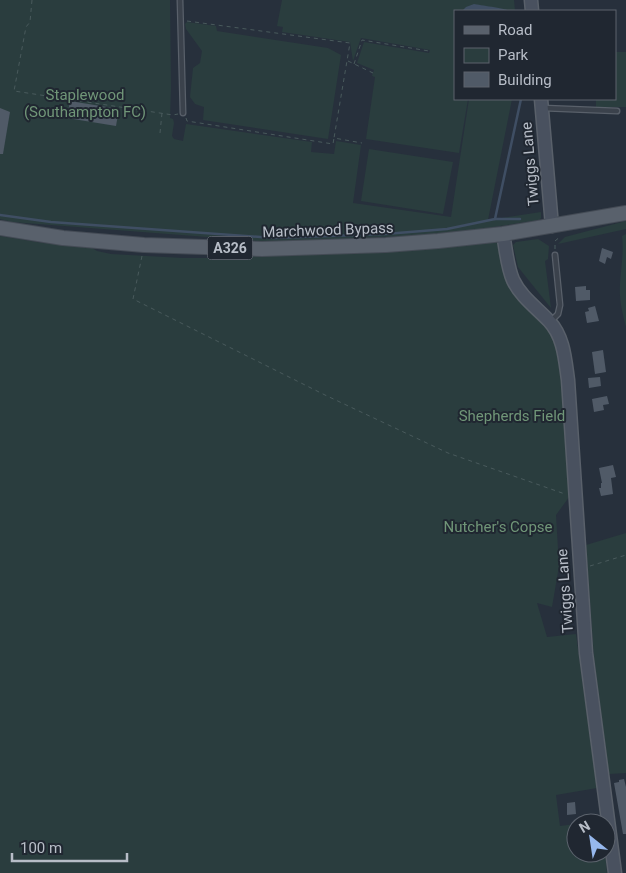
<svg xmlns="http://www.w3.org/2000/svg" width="626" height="873" font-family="Roboto,sans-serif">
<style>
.green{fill:#2a3d3e}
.water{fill:#3f4e63}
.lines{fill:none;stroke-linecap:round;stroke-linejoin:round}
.stream{stroke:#3f4e63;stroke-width:2.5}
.building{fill:#505a67}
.lane-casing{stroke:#59606a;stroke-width:7}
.secondary-casing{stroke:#59606a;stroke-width:15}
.primary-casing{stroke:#444b55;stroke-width:16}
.path{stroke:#495a5c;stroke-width:1;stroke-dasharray:4 4;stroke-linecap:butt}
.lane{stroke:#3b424c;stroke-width:4.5}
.secondary{stroke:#49515f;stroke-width:12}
.primary{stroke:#59616c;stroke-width:14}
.labels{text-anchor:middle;stroke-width:4;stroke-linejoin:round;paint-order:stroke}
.shield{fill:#202731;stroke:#8a909a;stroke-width:1}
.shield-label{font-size:14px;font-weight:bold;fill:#b7bdc7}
.park-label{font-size:15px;fill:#709678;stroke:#202731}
.street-label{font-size:15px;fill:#b7bdc7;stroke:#202731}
</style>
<rect width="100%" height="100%" fill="#27303c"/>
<!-- green -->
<g class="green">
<polygon points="0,0 170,0 171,88 170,118 173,119 174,123 172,136 174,139 183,141 186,124 312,142 311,152 334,154 336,141 361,145 353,203 451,217 469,99 512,99 488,220 541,212 541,218 539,220 449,234 271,242 12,222 0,219"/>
<polygon points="282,0 514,0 515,11 455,11 455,99 468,99 459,153 366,139 375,77 372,76 374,70 357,63 364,42 429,53 430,50 361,38 353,61 350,42 282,32 283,27 277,26"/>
<polygon points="187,22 216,26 217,31 328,48 341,55 328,139 203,120 204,107 195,104 190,97 193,68 200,63 202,51 186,29 185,24"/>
<polygon points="615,52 626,52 626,107 596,107 596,99 615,99"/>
<polygon points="369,149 453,162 443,214 361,201"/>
<polygon points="626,221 626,229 558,244 565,237"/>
<path d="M 626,234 L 626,327 C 622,312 619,299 620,284 C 621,267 624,252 622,236 Z"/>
<polygon points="0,236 43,243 86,244 97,251 111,254 183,258 214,258 245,254 496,242 501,248 517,296 556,340 563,366 572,493 556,515 559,566 552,607 537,603 547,637 576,634 597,788 556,795 560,826 576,824 576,853 605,853 607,873 0,873"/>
<polygon points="538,239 549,246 548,259 545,261 551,308 518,267 513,245 516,242"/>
<polygon points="626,533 626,773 609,774 594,658 586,545"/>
</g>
<!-- water -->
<path class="water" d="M 474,4 C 480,5 507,9 511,11 L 462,11 L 466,7 Z"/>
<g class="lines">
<!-- stream -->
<g class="stream">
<polyline points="0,215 51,222 274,238 385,234 447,229 495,219 520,219"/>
<polyline points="495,219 521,99"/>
</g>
</g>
<!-- building -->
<g class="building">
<polygon points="70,101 119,109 116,126 67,118"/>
<polygon points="0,108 10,112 3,154 0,154"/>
<polygon points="602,248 613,252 611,259 607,257 605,264 599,261"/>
<polygon points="586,286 586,290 590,290 590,300 576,301 575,287"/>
<polygon points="595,306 599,321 587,323 585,312 589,311 588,308"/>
<polygon points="603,350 606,372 595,374 592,352"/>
<polygon points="600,377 601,386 589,388 588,378"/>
<polygon points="607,396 609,404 603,405 604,410 594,412 592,399"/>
<polygon points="613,465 616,477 611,478 613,494 601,496 599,488 601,488 601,483 602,483 599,468"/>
<polygon points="624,779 626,787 626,834 623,834 614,783 619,782 619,780"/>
<polygon points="575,802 576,814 567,815 567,803"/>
</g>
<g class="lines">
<!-- lane casing -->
<g class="lane-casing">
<g id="lane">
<polyline points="180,0 183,113"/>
<polyline points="543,108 617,111"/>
<polyline points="551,321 558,314 560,305 555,255"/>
</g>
</g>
<!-- secondary casing -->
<g class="secondary-casing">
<g id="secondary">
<polyline points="531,0 532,11"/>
<polyline points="541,99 552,226"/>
<path d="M 503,234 C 506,249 507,266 513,280 C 521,297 537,308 549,321 C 564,337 565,359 568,380 L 586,653 L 615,873"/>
</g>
</g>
<!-- primary casing -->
<g class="primary-casing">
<polyline id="primary" points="0,228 63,238 144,245 262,249 386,245 438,241 503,234 626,213"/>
</g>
<!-- path -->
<g class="path">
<polyline points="32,0 30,22 26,27 14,91 173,115 178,114"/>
<polyline points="187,21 350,43 334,138 362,143"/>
<polyline points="348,61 373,73"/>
<polyline points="354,64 362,40 429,51"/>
<polyline points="186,118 187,121 333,144 334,138"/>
<polyline points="160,133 162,113"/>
<polyline points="555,249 555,241 561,236"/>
<polyline points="142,256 133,299 325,395 448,453 565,494"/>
<polyline points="590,566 626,555"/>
</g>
<!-- lane -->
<use href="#lane" class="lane"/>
<!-- secondary -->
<use href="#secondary" class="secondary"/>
<!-- primary -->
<use href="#primary" class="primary"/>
</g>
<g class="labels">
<!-- shield labels -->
<rect class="shield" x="207.5" y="236.5" width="45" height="23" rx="4"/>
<g class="shield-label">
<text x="230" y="253">A326</text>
</g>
<!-- park labels -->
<g class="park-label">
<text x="85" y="100">Staplewood<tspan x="85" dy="17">(Southampton FC)</tspan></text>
<text x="512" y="421">Shepherds Field</text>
<text x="498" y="532">Nutcher's Copse</text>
</g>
<!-- street labels -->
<g class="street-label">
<text transform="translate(530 164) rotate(-95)" y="5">Twiggs Lane</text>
<text transform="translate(328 230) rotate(-2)" y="5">Marchwood Bypass</text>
<text transform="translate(565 591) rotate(-94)" y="5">Twiggs Lane</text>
</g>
</g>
<!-- legend -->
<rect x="454" y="10" width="162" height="90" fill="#202731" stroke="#5c636d"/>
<rect x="464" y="26" width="25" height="8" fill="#59616c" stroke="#5c636d"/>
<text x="498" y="35" font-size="15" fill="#b7bdc7">Road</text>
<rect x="464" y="48" width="25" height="15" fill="#2a3d3e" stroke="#5c636d"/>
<text x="498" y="60" font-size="15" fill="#b7bdc7">Park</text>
<rect x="464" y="72" width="25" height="15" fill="#505a67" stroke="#5c636d"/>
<text x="498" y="85" font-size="15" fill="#b7bdc7">Building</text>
<!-- north arrow -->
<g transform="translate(591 838) rotate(330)"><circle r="24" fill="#202731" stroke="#5c636d"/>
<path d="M0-4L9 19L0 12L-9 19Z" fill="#96b8ed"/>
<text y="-8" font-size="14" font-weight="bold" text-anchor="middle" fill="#b7bdc7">N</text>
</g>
<!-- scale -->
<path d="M12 853v8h115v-8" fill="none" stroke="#b7bdc7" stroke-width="2.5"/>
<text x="20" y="853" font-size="15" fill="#b7bdc7" stroke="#202731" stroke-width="4" paint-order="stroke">100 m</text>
</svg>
